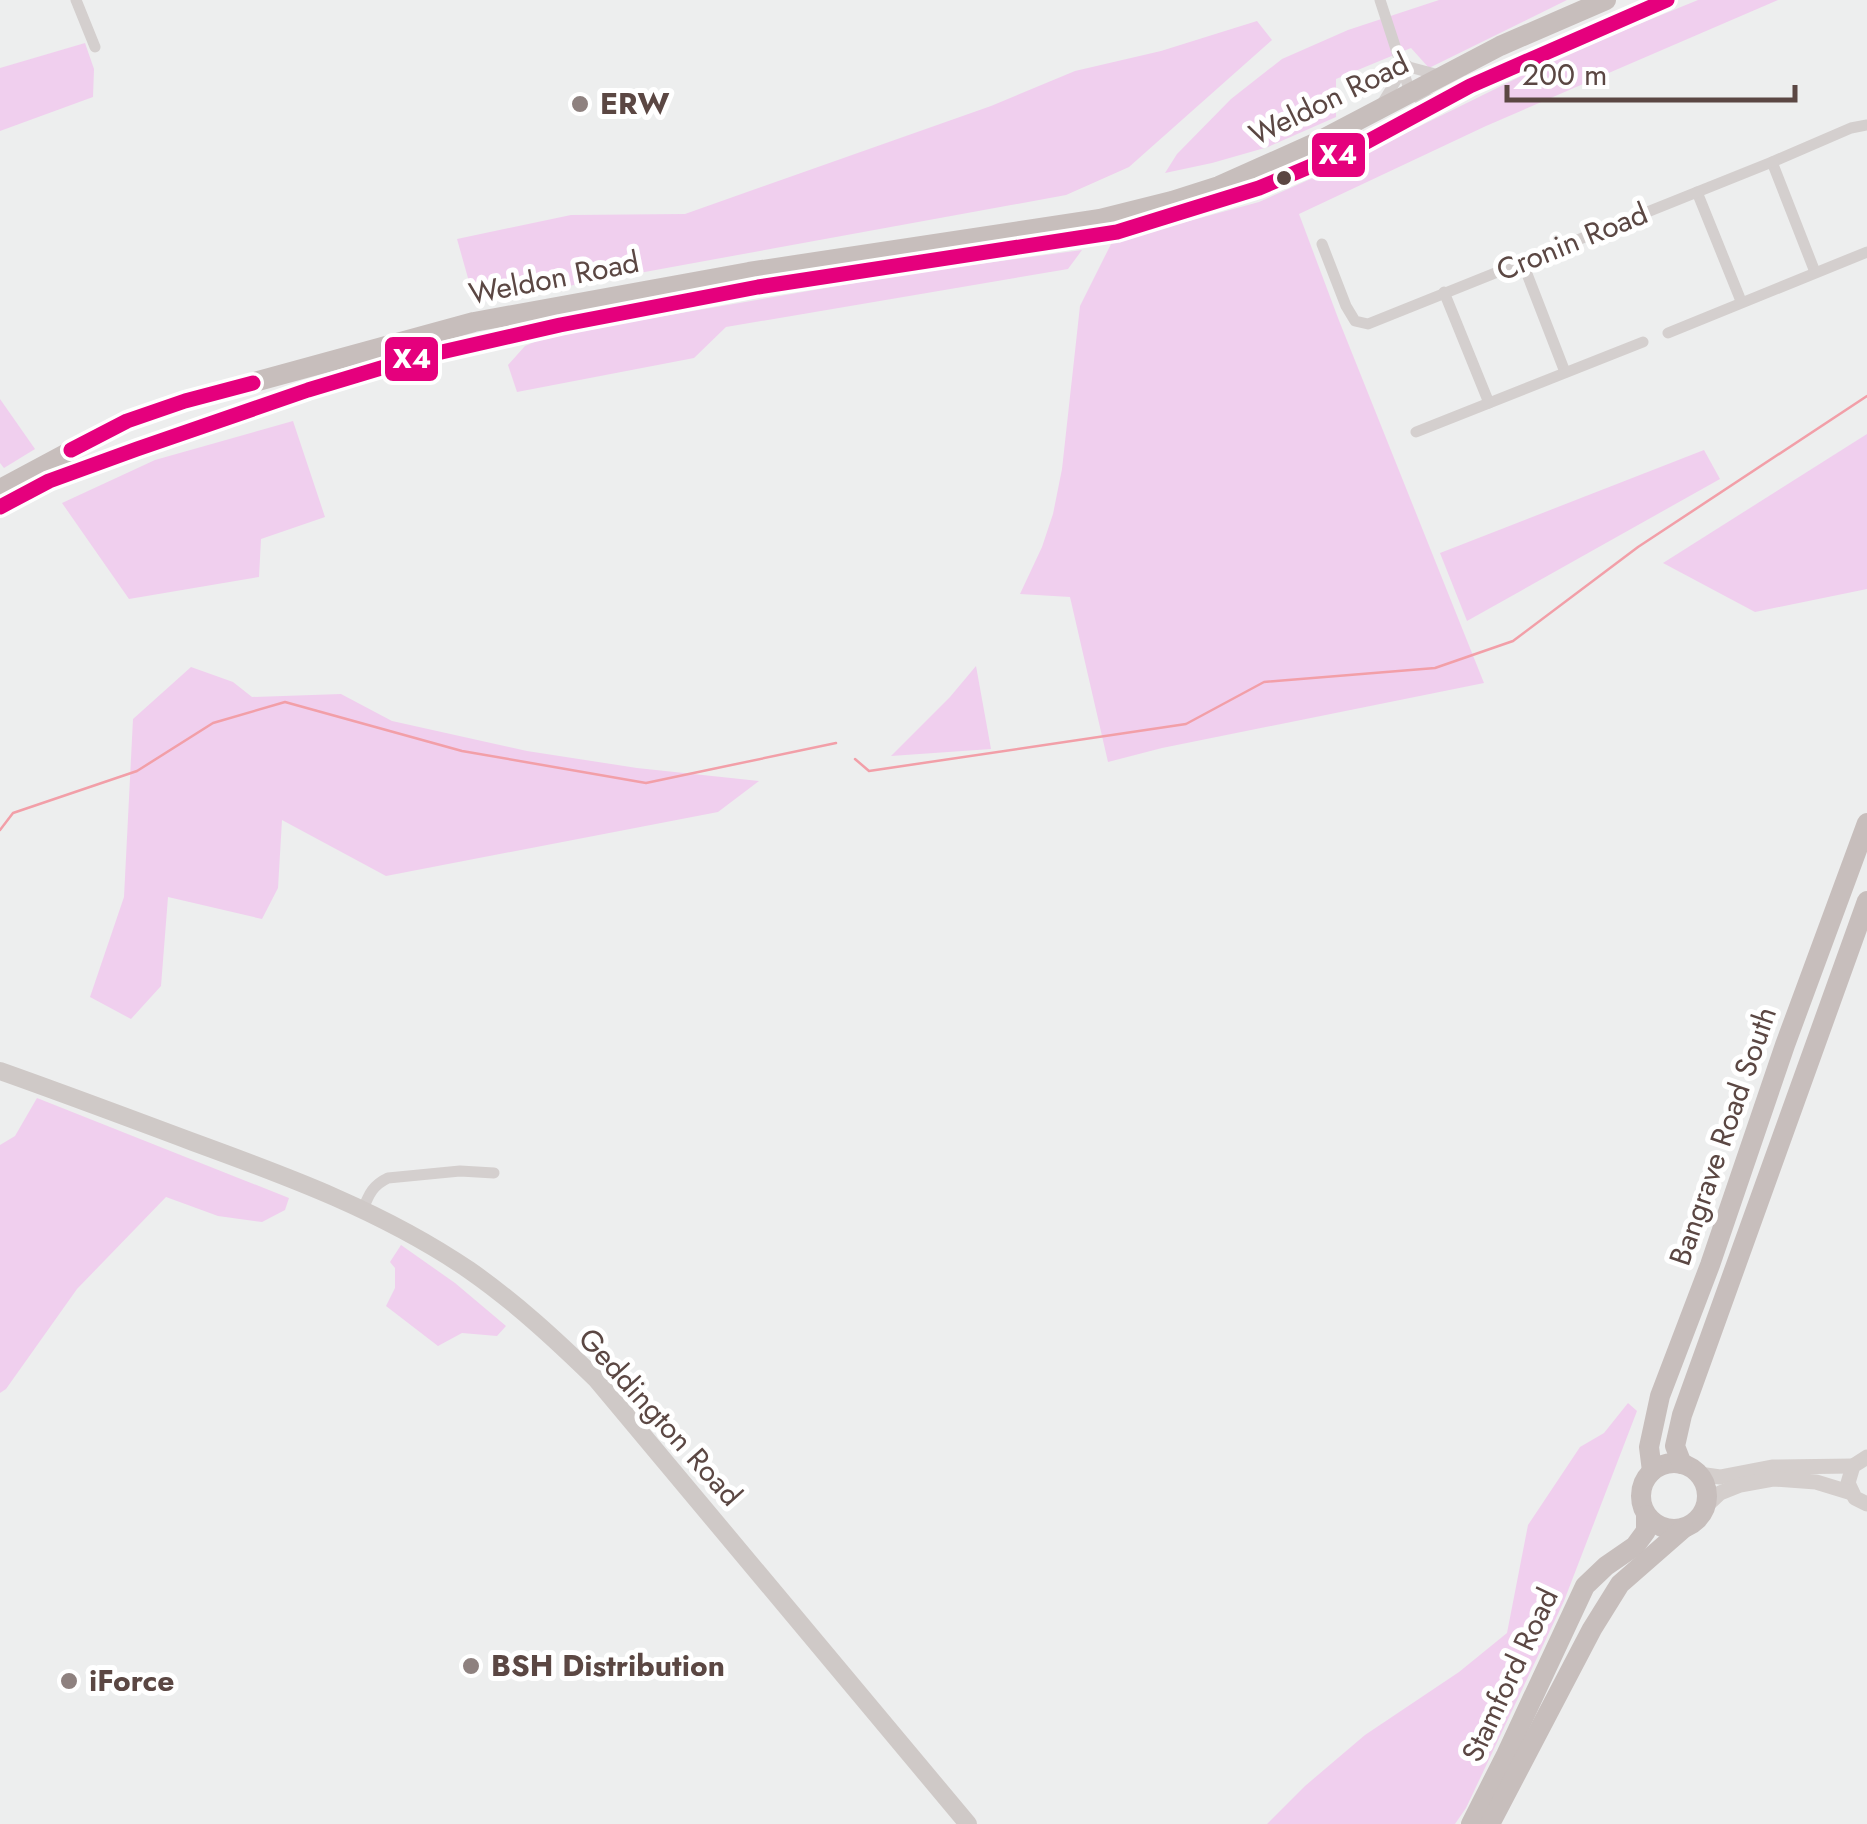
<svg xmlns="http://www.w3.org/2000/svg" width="1867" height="1824" font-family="Jost,sans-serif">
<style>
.green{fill:#f0cfee}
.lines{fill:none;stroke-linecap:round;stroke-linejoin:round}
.stream{stroke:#f29fa8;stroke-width:2.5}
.street{stroke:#d4cfce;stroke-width:11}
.secondary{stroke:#d4cecc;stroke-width:15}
.primary{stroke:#cfc9c7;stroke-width:18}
.highway{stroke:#c7bebc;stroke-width:20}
.bus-1-casing{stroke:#fff;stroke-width:22}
.bus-1{stroke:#e5007d;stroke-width:15}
.poi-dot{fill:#8e817f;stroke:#fff;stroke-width:4}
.bus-dot{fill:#5b4743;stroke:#fff;stroke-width:4}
.labels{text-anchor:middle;stroke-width:10;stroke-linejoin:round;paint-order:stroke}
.street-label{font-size:30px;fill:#5b4743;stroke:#fff}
.poi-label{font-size:30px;font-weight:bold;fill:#5b4743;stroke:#fff;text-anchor:start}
.line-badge{stroke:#fff;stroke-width:4}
.badge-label{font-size:28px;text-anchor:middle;font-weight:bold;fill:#fff}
</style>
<rect width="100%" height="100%" fill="#edeeee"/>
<!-- green -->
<g class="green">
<polygon points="1439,0 1567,0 1429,68 1411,48 1336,79 1336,117 1268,147 1212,163 1165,173 1177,154 1231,99 1282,59 1348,30"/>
<polygon points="1698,0 1778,0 1486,126 1299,214 1338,318 1484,683 1162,748 1108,762 1070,597 1020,594 1042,547 1053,514 1062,469 1080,306 1112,242 1259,202 1331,170 1566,54"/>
<polygon points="1257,21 1272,40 1129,167 1066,195 475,303 457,239 571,215 685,214 991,106 1075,71 1161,51"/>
<polygon points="85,43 94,69 93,97 0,131 0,68"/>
<polygon points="1082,250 1068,269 726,327 694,358 517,392 508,365 525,346 548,336 919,272"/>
<polygon points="0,399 35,449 4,468 0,463"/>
<polygon points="293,421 325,517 261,539 259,577 129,599 62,503 155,460"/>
<polygon points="1867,434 1867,589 1755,612 1663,563"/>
<polygon points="1704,450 1720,479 1467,621 1440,553"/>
<polygon points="976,666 991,749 891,756 950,697"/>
<polygon points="191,667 233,682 252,697 341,694 392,721 527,751 637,768 759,781 718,812 386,876 282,820 278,888 262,919 168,897 161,986 131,1019 90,997 124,897 133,719"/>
<polygon points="37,1098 289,1198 285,1210 262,1222 218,1216 166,1197 77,1289 6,1389 0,1393 0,1145 15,1136"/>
<polygon points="401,1245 455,1283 506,1326 497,1336 462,1333 438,1346 386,1306 395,1288 395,1268 390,1262"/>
<polygon points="1628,1403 1637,1411 1564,1601 1466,1808 1455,1824 1267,1824 1305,1786 1365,1735 1459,1672 1507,1633 1528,1525 1580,1447 1604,1433"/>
</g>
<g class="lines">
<!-- stream -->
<g class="stream">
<polyline points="855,759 869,771 1186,724 1264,682 1435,668 1513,641 1638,547 1867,396"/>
<polyline points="0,830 13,813 137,771 213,723 285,702 462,751 646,783 836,743"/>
</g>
<!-- street -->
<g class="street">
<polyline points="76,0 95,47"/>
<path d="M 1380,0 L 1410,92 C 1418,100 1427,101 1436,98"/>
<polyline points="1401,61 1409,67 1439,75"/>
<polyline points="1383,102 1397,79 1400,65"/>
<polyline points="1772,162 1815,272"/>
<polyline points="1697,192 1741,301"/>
<polyline points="1322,244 1346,306 1355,321 1368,324 1772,162 1851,128 1867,125"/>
<polyline points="1522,261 1565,372"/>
<polyline points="1444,292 1489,403"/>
<polyline points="1668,333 1867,252"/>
<polyline points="1416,432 1643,342"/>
<path d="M 363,1209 C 369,1194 373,1185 388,1178 L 460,1171 L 494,1173"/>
</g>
<!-- secondary -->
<g class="secondary">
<polyline points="1867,1457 1853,1466 1848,1483 1855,1498 1867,1504"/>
<polyline points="1699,1474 1720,1477 1772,1467 1853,1466"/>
<polyline points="1704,1508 1720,1493 1740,1485 1773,1479 1816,1482 1852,1493"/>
</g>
<!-- primary -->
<path class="primary" d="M 0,1071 C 65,1094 129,1118 193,1142 C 289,1177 384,1212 469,1270 C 515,1302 556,1340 596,1379 L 968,1824"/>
<!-- highway -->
<g class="highway">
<polyline points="0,489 127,421 185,401 474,322 749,272 1100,219 1172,201 1219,186 1313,144 1500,46 1606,0"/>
<polyline points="0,507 49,481 137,449 308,390 411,359 560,325 758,287 1117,232 1259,188 1361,145 1470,86 1667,0"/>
<circle cx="1674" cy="1496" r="33"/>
<polyline points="1682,1464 1675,1446 1682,1415 1867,901"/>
<polyline points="1652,1471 1649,1447 1660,1396 1710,1265 1785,1045 1867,823"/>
<polyline points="1471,1824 1506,1755 1585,1586 1606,1566 1635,1546 1646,1531 1646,1515"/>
<polyline points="1490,1824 1592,1629 1620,1584 1684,1528"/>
</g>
<!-- bus-1 casing -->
<g class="bus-1-casing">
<g id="bus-1">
<polyline points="71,450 127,421 185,401 253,383"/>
<polyline points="0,507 49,481 137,449 308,390 411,359 560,325 758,287 1117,232 1259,188 1361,145 1470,86 1667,0"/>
</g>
</g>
<!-- bus-1 -->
<use href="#bus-1" class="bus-1"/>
</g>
<!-- markers -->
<g class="poi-dot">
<circle cx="580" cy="104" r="10"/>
<circle cx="471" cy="1666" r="10"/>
<circle cx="69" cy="1681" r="10"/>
</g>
<circle class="bus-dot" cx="1284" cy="178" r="9"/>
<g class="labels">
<!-- street labels -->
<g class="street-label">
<text transform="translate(1329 99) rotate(-26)" y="10">Weldon Road</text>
<text transform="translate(1572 242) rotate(-22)" y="10">Cronin Road</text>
<text transform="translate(554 278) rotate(-11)" y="10">Weldon Road</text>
<text transform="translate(1723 1136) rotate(-71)" y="10">Bangrave Road South</text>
<text transform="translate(660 1417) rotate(48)" y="10">Geddington Road</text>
<text transform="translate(1510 1675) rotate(-65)" y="10">Stamford Road</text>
</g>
<!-- poi labels -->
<g class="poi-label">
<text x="600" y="114">ERW</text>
<text x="491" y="1676">BSH Distribution</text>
<text x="89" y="1691">iForce</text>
</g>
</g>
<g class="line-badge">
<rect x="1310" y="131" width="57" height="48" rx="10" fill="#e5007d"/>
<rect x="383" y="335" width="57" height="48" rx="10" fill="#e5007d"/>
</g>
<g class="badge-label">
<text x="1338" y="164">X4</text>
<text x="412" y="368">X4</text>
</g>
<!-- scale -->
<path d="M1507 85v15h288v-15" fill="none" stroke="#5b4743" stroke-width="5"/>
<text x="1522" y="85" font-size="30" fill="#5b4743" stroke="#ffffff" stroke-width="8" paint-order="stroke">200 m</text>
</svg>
